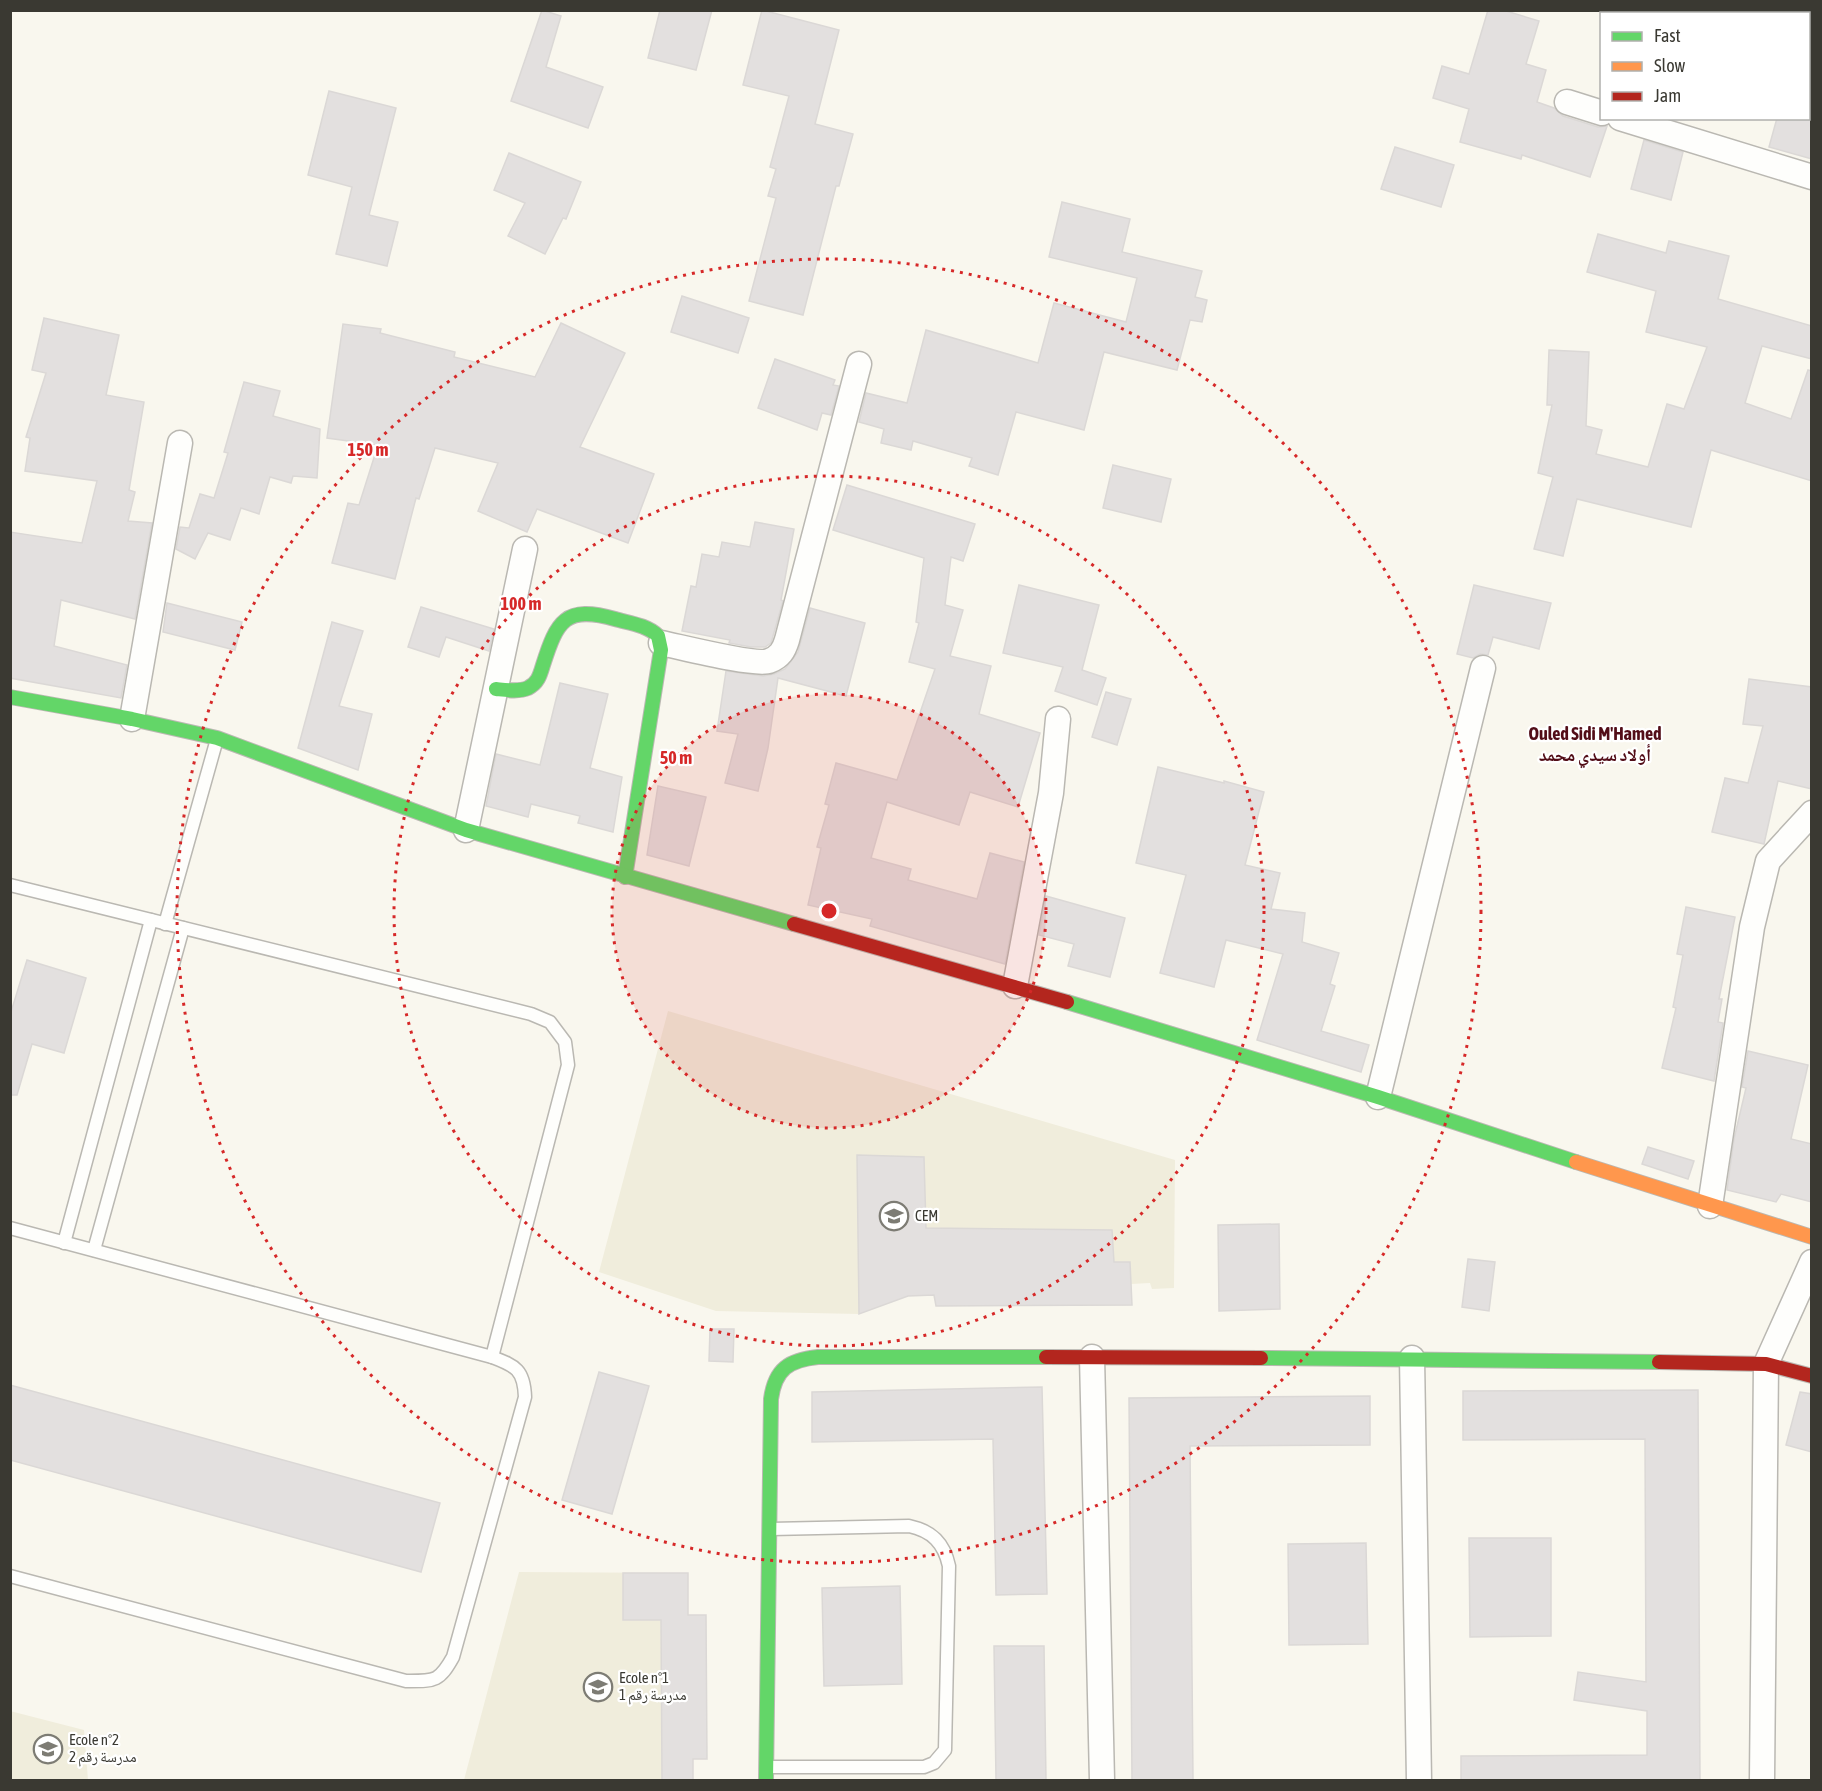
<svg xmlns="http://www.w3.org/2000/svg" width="1822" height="1791" font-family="'Asap Condensed','Noto Naskh Arabic',sans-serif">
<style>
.built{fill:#f0eddc}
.building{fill:#e3e0df;stroke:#dbd8d6;stroke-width:1.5}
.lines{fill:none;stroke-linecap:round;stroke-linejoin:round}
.lane-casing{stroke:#bab8b2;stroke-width:15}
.street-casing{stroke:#bab8b2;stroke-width:27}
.fast-casing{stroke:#bab8b2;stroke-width:16}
.slow-casing{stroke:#bab8b2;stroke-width:16}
.jam-casing{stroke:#bab8b2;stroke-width:16}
.lane{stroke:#fefefc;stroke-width:12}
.street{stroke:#fefefc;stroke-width:24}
.fast{stroke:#63d668;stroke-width:14}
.slow{stroke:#ff974d;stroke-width:14}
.jam{stroke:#b3261e;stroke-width:14}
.ring{fill:none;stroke:#d62828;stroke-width:3;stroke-dasharray:3 6}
.labels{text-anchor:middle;stroke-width:4.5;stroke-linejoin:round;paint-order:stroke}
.poi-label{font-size:15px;fill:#3a3932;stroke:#fff;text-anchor:start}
.quarter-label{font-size:18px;font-weight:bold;fill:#520d17;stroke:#fff}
.centre{fill:#d62828;stroke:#fff;stroke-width:3}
.ring-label{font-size:18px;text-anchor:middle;font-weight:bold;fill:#d62828;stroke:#fff;stroke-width:4.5;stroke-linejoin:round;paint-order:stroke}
</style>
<rect width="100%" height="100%" fill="#f9f7ee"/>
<!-- built -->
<g class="built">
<polygon points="668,1011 1175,1160 1174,1288 1152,1289 1150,1283 1131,1284 1132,1305 936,1306 934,1295 908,1296 859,1314 716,1311 599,1272"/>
<polygon points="519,1572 688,1573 688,1602 676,1615 706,1615 707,1759 693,1759 693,1780 464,1780"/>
<polygon points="10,1711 84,1730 88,1780 11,1780"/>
</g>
<!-- building -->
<g class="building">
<polygon points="542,10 561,16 546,67 603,87 588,128 511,101"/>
<polygon points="660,10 712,10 696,70 648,58"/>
<polygon points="762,10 839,30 815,124 853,134 839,186 836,186 803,315 749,301 776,198 768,196 776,169 770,167 789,96 743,85"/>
<polygon points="1488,10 1503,10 1539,21 1526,64 1546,70 1537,102 1554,108 1563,116 1598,127 1607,126 1590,177 1522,155 1521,159 1460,142 1469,109 1433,98 1442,66 1469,74"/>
<polygon points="329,91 396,108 369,215 398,222 387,266 336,254 352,187 308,175"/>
<polygon points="1777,118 1812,118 1812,159 1769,147"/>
<polygon points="1644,140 1683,152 1671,200 1631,189"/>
<polygon points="1395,147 1454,165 1441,207 1381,189"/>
<polygon points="509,153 581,182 566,219 563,218 545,254 508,236 525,203 494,190"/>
<polygon points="1062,202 1130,219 1122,252 1202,271 1195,297 1207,300 1202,322 1190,320 1177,370 1104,352 1084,430 1016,412 998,475 969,466 972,458 913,441 911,450 881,443 884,429 859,422 866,393 907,403 926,330 1038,363 1054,303 1126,322 1137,278 1049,257"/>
<polygon points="1598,234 1666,253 1669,241 1729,256 1718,299 1812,326 1812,359 1762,346 1745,403 1791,419 1808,370 1812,371 1812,481 1711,450 1691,527 1577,499 1563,556 1534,549 1553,477 1538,473 1552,405 1547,405 1549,350 1589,352 1586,426 1602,430 1596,454 1648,467 1667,404 1684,409 1707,347 1646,332 1656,291 1587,272"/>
<polygon points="682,296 749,318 738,353 671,332"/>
<polygon points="44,318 119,335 106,395 144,402 129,490 135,492 128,521 152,523 135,619 61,600 54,646 127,665 121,698 10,678 10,532 82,543 97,481 25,471 30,438 26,437 46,373 32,370"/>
<polygon points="561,323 625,353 580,447 654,474 628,543 537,509 527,532 478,511 498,463 435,448 419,499 416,498 395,579 332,563 348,503 359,505 378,445 327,438 343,324 381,329 380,333 455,352 454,357 535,377"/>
<polygon points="775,359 835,380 833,385 839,386 831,415 822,413 817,430 758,408"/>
<polygon points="244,382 280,391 273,416 320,429 317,478 293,476 291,483 270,477 259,514 241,508 230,540 208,533 195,559 176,549 180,527 189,528 200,494 214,498 228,453 224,452"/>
<polygon points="1113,465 1171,479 1161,522 1103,508"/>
<polygon points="847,485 975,524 963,561 951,557 945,605 963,610 950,656 991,666 979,714 1040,733 1018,807 970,792 959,825 887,802 871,858 911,869 908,880 977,899 990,853 1024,862 1005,964 870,926 872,919 808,905 821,848 817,847 829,805 825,804 836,763 897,780 935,669 909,662 919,623 916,622 924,558 833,530"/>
<polygon points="755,522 794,529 781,600 783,601 771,643 765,647 751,647 729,643 730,640 682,631 691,586 696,587 702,554 719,557 722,542 750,547"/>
<polygon points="1019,585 1099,605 1082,670 1106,678 1097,705 1055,691 1063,667 1003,653"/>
<polygon points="1474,585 1551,603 1539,649 1493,637 1488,655 1480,654 1473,658 1457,654"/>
<polygon points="167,603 242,622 235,650 163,632"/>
<polygon points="421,607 494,629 489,651 446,637 439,657 408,647"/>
<polygon points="810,608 865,623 846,696 778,678 768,748 758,791 725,783 738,734 717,731 726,671 763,676 774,674 785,669 798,652"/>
<polygon points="332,622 363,631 339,706 372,714 358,770 298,748"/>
<polygon points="1749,679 1812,687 1812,789 1778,781 1764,844 1712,832 1725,778 1748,783 1763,726 1743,724"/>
<polygon points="560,683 608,694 590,768 622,777 613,832 578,823 580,816 531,804 528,817 486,806 496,754 540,765"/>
<polygon points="1106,692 1131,699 1117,745 1092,737"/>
<polygon points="1158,767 1224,783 1224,781 1264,792 1245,865 1280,873 1271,909 1305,913 1302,942 1339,953 1330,984 1335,986 1321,1031 1369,1045 1361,1072 1257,1040 1283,954 1226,940 1214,987 1160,973 1186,875 1136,863"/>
<polygon points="658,786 706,797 689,866 647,855"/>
<polygon points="1046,896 1125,918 1110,977 1068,966 1074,944 1039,935"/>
<polygon points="1686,907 1735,917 1719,999 1722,999 1718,1022 1723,1023 1714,1081 1662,1068 1676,1008 1673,1007 1683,955 1677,954"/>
<polygon points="27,960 86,978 64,1053 32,1044 17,1095 10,1095 10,1015"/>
<polygon points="1748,1051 1808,1065 1791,1139 1812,1144 1812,1202 1781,1194 1776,1202 1727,1190 1734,1139 1746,1088 1742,1087"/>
<polygon points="1648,1147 1694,1161 1688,1179 1642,1164"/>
<polygon points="857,1155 924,1157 926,1228 1112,1230 1114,1262 1130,1262 1132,1305 936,1306 934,1295 908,1296 859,1314"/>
<polygon points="1279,1224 1280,1309 1219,1311 1218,1225"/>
<polygon points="1468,1259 1495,1262 1489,1311 1462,1307"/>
<polygon points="710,1329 734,1329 733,1362 709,1361"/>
<polygon points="599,1372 649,1386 612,1514 562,1500"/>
<polygon points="10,1385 440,1503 421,1572 10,1460"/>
<polygon points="1042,1387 1047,1594 996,1595 993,1439 812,1442 812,1392"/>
<polygon points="1698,1390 1700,1780 1461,1780 1461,1756 1647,1755 1647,1711 1574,1700 1578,1672 1646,1682 1645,1439 1463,1440 1463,1391"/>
<polygon points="1800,1392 1812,1394 1812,1452 1786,1445"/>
<polygon points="1370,1396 1370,1445 1190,1446 1193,1780 1132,1780 1129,1398"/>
<polygon points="1469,1538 1551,1538 1551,1636 1470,1637"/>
<polygon points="1366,1543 1368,1644 1289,1645 1288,1544"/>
<polygon points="623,1573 688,1573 688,1615 706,1615 707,1759 693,1759 693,1780 662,1780 661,1620 623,1620"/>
<polygon points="900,1586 902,1684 824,1686 822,1588"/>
<polygon points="994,1646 1044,1646 1046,1780 996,1780"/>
</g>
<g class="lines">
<!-- lane casing -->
<g class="lane-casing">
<g id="lane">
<polyline points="10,885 531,1014 550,1022 565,1042 568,1065 492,1357"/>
<polyline points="165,924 217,739"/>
<path d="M 10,1228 L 492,1357 C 516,1366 524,1370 525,1397 L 453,1657 C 439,1682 435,1681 406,1681 L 10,1576"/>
<polyline points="64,1243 151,920"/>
<polyline points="94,1250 183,928"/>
<path d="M 767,1767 L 924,1767 L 934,1763 L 945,1750 L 949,1566 C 944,1543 932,1531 909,1526 L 771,1529"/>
</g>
</g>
<!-- street casing -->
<g class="street-casing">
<g id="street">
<polyline points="1567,102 1602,113"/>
<polyline points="1620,118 1812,177"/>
<path d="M 661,643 C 681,647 755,666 769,661 C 780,657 784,650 787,640 L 859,364"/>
<polyline points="132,719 180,443"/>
<polyline points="466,830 525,549"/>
<polyline points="1015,986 1051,793 1058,719"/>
<polyline points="1378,1097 1483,668"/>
<polyline points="1710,1206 1752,927 1768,861 1812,813"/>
<polyline points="1092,1357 1102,1780"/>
<polyline points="1412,1358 1419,1780"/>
<polyline points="1762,1780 1766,1364 1812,1262"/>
</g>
</g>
<!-- fast casing -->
<g class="fast-casing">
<g id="fast">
<path d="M 496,689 C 506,690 519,692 528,688 C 538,683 540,675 543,665 C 557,621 565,605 615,619 C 629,623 647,625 658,636 L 661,650 L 625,877"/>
<polyline points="10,697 132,719 217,738 466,830 794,924"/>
<polyline points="1067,1002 1378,1097 1576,1162"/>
<polyline points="1261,1358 1659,1362"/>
<path d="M 766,1780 L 771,1399 C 775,1369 789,1360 818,1357 L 1046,1357"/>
</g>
</g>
<!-- slow casing -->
<g class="slow-casing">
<polyline id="slow" points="1576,1162 1812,1237"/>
</g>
<!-- jam casing -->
<g class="jam-casing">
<g id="jam">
<polyline points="794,924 1067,1002"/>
<polyline points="1046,1357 1261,1358"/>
<polyline points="1659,1362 1766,1364 1812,1376"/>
</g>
</g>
<!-- lane -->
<use href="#lane" class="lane"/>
<!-- street -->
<use href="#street" class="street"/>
<!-- fast -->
<use href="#fast" class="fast"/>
<!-- slow -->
<use href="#slow" class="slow"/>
<!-- jam -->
<use href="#jam" class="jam"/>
</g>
<!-- distance rings -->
<circle cx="829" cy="911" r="217" fill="#d62828" fill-opacity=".12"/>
<g class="ring">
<circle cx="829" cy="911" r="217"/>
<circle cx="829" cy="911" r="435"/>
<circle cx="829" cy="911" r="652"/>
</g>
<!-- icons -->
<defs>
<g id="school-ring" transform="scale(1.5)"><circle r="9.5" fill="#fff" stroke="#7d7c74" stroke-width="1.5"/><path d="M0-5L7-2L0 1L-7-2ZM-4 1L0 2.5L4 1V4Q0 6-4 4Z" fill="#7d7c74"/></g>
</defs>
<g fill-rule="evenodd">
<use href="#school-ring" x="894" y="1216"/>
<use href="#school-ring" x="598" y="1687"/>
<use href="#school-ring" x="48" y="1749"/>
</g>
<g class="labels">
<!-- poi labels -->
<g class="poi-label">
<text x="915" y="1221">CEM</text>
<text x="619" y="1683">Ecole n°1<tspan x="619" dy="17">مدرسة رقم 1</tspan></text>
<text x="69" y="1745">Ecole n°2<tspan x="69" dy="17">مدرسة رقم 2</tspan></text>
</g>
<!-- quarter labels -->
<g class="quarter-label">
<text x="1595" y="740">Ouled Sidi M'Hamed<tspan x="1595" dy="21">أولاد سيدي محمد</tspan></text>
</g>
</g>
<circle cx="829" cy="911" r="9" class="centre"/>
<g class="ring-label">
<text x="368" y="456">150 m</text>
<text x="521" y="610">100 m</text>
<text x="676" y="764">50 m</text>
</g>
<!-- border -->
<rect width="1822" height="1791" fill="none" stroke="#3a3932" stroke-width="24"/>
<!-- legend -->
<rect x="1600" y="12" width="210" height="108" fill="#ffffff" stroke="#b0b0ad" stroke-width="1.5"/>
<rect x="1612" y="32" width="30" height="9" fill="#63d668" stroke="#b0b0ad" stroke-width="1.5"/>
<text x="1654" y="42" font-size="18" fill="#3a3932">Fast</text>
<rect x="1612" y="62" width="30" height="9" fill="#ff974d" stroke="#b0b0ad" stroke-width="1.5"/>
<text x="1654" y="72" font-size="18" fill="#3a3932">Slow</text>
<rect x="1612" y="92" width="30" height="9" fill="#b3261e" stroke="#b0b0ad" stroke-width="1.5"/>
<text x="1654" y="102" font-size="18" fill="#3a3932">Jam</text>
</svg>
